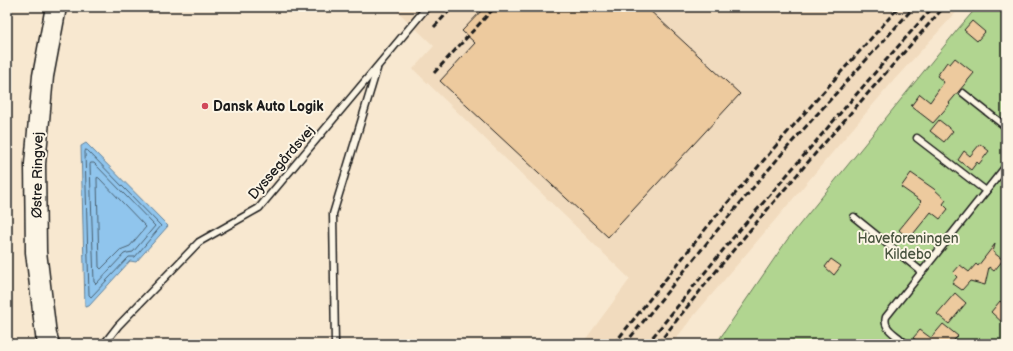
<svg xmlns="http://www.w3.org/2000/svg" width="1013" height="351" font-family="'Balsamiq Sans',sans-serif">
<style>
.built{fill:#f1dbbe}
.green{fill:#b1d590;stroke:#667856}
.water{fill:#90c5ed;stroke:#628199}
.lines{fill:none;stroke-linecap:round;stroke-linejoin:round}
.shore{stroke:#4a6070;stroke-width:1}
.building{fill:#edca9e;stroke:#1c1c1c}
.service-casing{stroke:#1c1c1c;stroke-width:9}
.primary-casing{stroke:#1c1c1c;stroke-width:23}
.service{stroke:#fcf5e5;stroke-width:6}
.primary{stroke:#fcf5e5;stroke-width:20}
.rail{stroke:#1c1c1c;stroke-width:3;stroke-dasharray:6 3;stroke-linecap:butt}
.poi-dot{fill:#d1495b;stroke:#fcf5e5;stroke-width:1.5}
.labels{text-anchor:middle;stroke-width:4;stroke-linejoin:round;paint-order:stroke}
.poi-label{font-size:14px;font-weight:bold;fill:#1c1c1c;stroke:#fcf5e5;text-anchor:start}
.street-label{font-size:14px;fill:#1c1c1c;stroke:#fcf5e5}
.park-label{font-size:14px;fill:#49543f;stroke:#fcf5e5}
</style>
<rect width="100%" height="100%" fill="#f8e8d0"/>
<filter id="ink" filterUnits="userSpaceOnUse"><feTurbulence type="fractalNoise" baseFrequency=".025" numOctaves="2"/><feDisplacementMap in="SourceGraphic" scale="8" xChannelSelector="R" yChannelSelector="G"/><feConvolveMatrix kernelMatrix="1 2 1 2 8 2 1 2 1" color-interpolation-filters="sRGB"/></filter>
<g filter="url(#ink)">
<!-- built -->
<polygon class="built" points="393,7 961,7 894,80 691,319 672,344 582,344 630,279 413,69 434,46"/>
<!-- green -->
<polygon class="green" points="977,7 1006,7 1006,344 716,344 787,240 958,29"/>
<!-- water -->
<polygon class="water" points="86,143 168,226 136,262 130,261 89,306 85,307 81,146"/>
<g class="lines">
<!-- shore -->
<g class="shore">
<polygon points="86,150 88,151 161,226 135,257 129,257 127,259 91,297 89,295 85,152"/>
<polygon points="91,163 94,163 155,226 133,252 127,253 124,254 96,284 94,282 90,165"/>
<polygon points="99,178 146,227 130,246 120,250 101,269 99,267 97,180 97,178"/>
</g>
</g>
<!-- building -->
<g class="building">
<polygon points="485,7 646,7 740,94 608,237 440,81 475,43 462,31"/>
<polygon points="972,21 985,32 977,41 964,30"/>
<polygon points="955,58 974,73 949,103 950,104 933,123 911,106 920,94 930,102 944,82 937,76 947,62 950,64"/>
<polygon points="939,120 953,131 944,142 930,131"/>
<polygon points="980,144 989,151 979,164 977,162 971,170 958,160 964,151 970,156"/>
<polygon points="911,173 934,189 946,200 943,204 948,209 940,219 931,212 909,239 899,230 921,203 920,202 921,201 901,187"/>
<polygon points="995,244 993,252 1003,260 994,271 989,267 985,285 970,281 962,290 952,283 957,277 953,273 960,265 969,272 976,264 978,266"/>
<polygon points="831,259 841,266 834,275 825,267"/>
<polygon points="955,293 966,303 949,324 937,314"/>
<polygon points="1000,301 1006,306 1006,326 991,312"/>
<polygon points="943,324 958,336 950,344 921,344 913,338 920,330 931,338"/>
</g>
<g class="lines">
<!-- service casing -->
<g class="service-casing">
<g id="service">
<polyline points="963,93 1006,127"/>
<polyline points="917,138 986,191"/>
<polyline points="854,217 922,272"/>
<polyline points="899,338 906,344"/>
<polyline points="104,344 118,326 199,242 259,208 427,7"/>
<polyline points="335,344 333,214 377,69"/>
<path d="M 894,344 L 899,338 C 892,332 883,327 886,317 L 1006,166"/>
</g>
</g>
<!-- primary casing -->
<g class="primary-casing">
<polyline id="primary" points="49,344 46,335 36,252 35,164 43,76 56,7"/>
</g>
<!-- service -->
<use href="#service" class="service"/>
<!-- primary -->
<use href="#primary" class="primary"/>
<!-- rail -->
<g class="rail">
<polyline points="434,27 453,7"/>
<polyline points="434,73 495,7"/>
<polyline points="614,344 712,221 786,134 899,7"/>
<polyline points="625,344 719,228 792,142 914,7"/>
<polyline points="647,344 732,239 879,68 933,7"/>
<path d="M 658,344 C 748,228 847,117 944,7"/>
</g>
</g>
</g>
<!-- markers -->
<circle class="poi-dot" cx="205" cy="106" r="4"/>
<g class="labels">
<!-- poi labels -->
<g class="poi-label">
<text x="213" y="111">Dansk Auto Logik</text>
</g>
<!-- street labels -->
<g class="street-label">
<text transform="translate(281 162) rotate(-49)" y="5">Dyssegårdsvej</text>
<text transform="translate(37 175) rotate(-89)" y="5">Østre Ringvej</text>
</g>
<!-- park labels -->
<g class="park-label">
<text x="908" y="243">Haveforeningen<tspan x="908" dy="16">Kildebo</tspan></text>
</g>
</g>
<!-- margin -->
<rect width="1013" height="351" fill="none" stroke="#fcf5e5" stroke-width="24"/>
<rect x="12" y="12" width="989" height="327" fill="none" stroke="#1c1c1c" stroke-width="1.5" filter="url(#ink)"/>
</svg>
